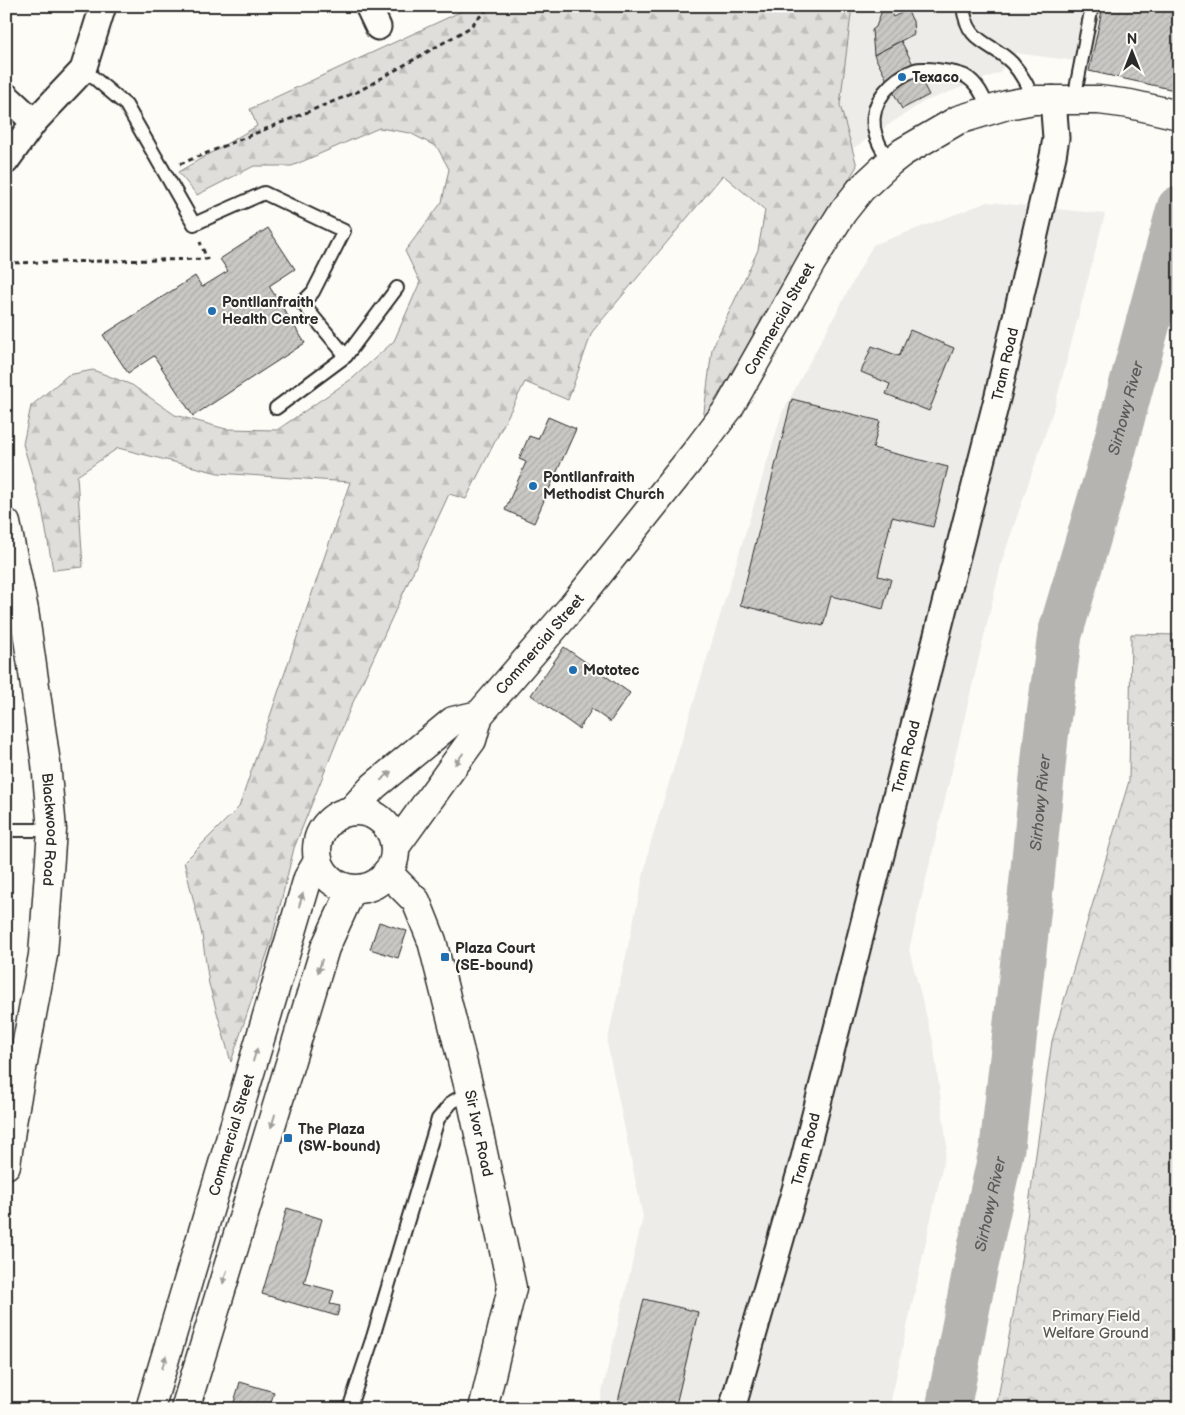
<svg xmlns="http://www.w3.org/2000/svg" width="1185" height="1415" font-family="'Balsamiq Sans',sans-serif">
<style>
.built{fill:#edece8}
.forest{fill:url(#forest-firs);stroke:#858482}
.park{fill:url(#park-crowns);stroke:#858482}
.lines{fill:none;stroke-linecap:round;stroke-linejoin:round}
.river{stroke:#b5b4b1;stroke-width:45}
.building{fill:url(#building-hatch);stroke:#2b2b2b}
.lane-casing{stroke:#2b2b2b;stroke-width:16}
.street-casing{stroke:#2b2b2b;stroke-width:29}
.secondary-casing{stroke:#2b2b2b;stroke-width:31}
.path{stroke:#2b2b2b;stroke-width:3;stroke-dasharray:5 4;stroke-linecap:butt}
.lane{stroke:#fdfcf7;stroke-width:12}
.street{stroke:#fdfcf7;stroke-width:25}
.secondary{stroke:#fdfcf7;stroke-width:28}
.oneway{fill:#9e9e9b}
.poi-dot{fill:#1f6fb2;stroke:#fdfcf7;stroke-width:2}
.labels{text-anchor:middle;stroke-width:4;stroke-linejoin:round;paint-order:stroke}
.poi-label{font-size:15px;font-weight:bold;fill:#2b2b2b;stroke:#fdfcf7;text-anchor:start}
.street-label{font-size:15px;fill:#2b2b2b;stroke:#fdfcf7}
.park-label{font-size:15px;fill:#585857;stroke:#fdfcf7}
.water-label{font-size:16px;font-style:italic;fill:#5b5b5a;stroke:#fdfcf7}
</style>
<defs>
<pattern id="forest-firs" width="22" height="20" patternUnits="userSpaceOnUse" patternTransform="scale(1.25)"><rect width="22" height="20" fill="#dfdeda"/><path d="M5 1l3.5 6h-7zM16 11l3.5 6h-7z" fill="#c0bfbb"/></pattern>
<pattern id="park-crowns" width="20" height="18" patternUnits="userSpaceOnUse" patternTransform="scale(1.25)"><rect width="20" height="18" fill="#dfdeda"/><path d="M2 6a3 3 0 1 1 6 0M12 15a3 3 0 1 1 6 0" fill="none" stroke="#c0bfbb"/></pattern>
<pattern id="building-hatch" width="6" height="6" patternUnits="userSpaceOnUse" patternTransform="scale(1.25)"><rect width="6" height="6" fill="#c9c8c4"/><path d="M-1 1l2-2M0 6l6-6M5 7l2-2" fill="none" stroke="#adaca9"/></pattern>
</defs>
<rect width="100%" height="100%" fill="#fdfcf7"/>
<filter id="ink" filterUnits="userSpaceOnUse"><feTurbulence type="fractalNoise" baseFrequency=".02" numOctaves="2"/><feDisplacementMap in="SourceGraphic" scale="10" xChannelSelector="R" yChannelSelector="G"/><feConvolveMatrix kernelMatrix="1 2 1 2 8 2 1 2 1" color-interpolation-filters="sRGB"/></filter>
<g filter="url(#ink)">
<!-- built -->
<g class="built">
<polygon points="852,6 1179,6 1091,63 1015,53 999,73 923,102 852,149 840,105"/>
<polygon points="988,202 1105,214 1055,405 1002,561 909,950 933,1041 947,1146 889,1409 598,1409 643,1217 607,1043 650,845 782,413 873,245"/>
</g>
<!-- forest -->
<polygon class="forest" points="473,6 852,6 840,105 857,166 703,420 712,349 758,250 765,210 723,175 592,332 568,400 525,382 466,499 449,494 349,711 294,848 272,939 231,1062 209,984 202,935 184,862 239,807 350,482 218,473 118,448 77,476 83,567 53,570 42,508 23,444 31,406 68,375 93,370 132,385 175,415 226,429 277,430 353,378 394,341 420,282 405,251 442,202 449,169 437,147 410,133 379,128 292,166 254,166 197,195 178,172 257,126 250,109"/>
<!-- park -->
<polygon class="park" points="1131,634 1179,635 1179,1409 996,1409 1015,1303 1052,1041 1129,781"/>
<g class="lines">
<!-- river -->
<path class="river" id="s1" d="M 948,1409 L 976,1265 L 1002,1148 L 1032,879 L 1046,737 L 1060,634 L 1106,479 L 1179,208"/>
</g>
<!-- building -->
<g class="building">
<polygon points="1103,6 1179,6 1179,91 1089,71"/>
<polygon points="889,9 893,17 907,10 913,21 914,34 874,55 872,30 876,27 881,13"/>
<polygon points="901,41 929,95 902,109 874,55"/>
<polygon points="268,228 295,269 269,286 305,343 193,416 154,356 128,373 103,335 195,276 202,287 228,271 220,259"/>
<polygon points="910,330 954,348 929,411 886,394 890,384 861,372 872,346 899,356"/>
<polygon points="792,399 880,421 873,448 948,467 933,527 892,517 878,576 891,579 883,609 831,596 823,626 740,605"/>
<polygon points="548,417 576,429 534,523 505,510 526,462 519,459 529,436 538,439"/>
<polygon points="564,647 630,693 610,722 592,709 579,729 531,695"/>
<polygon points="379,922 407,931 398,958 370,949"/>
<polygon points="287,1208 322,1219 304,1283 334,1291 330,1304 340,1306 337,1316 262,1294"/>
<polygon points="644,1299 698,1312 675,1409 616,1409"/>
<polygon points="240,1382 274,1392 269,1409 232,1409"/>
</g>
<g class="lines">
<!-- lane casing -->
<g class="lane-casing">
<g id="lane">
<path d="M 963,6 C 967,44 990,41 1012,63 C 1022,74 1028,87 1034,100"/>
<polyline points="83,70 93,77 126,105 194,224 264,193 344,231 313,292 302,303 346,356"/>
<polyline points="1074,99 1092,6"/>
<path d="M 890,162 C 883,151 876,141 874,128 C 870,101 892,78 915,70 C 924,67 956,72 965,76 C 978,83 984,98 989,110"/>
<polyline points="276,408 346,356 397,288"/>
<polyline points="6,830 52,830"/>
<polyline points="349,1409 373,1337 438,1119 452,1102 470,1092"/>
</g>
</g>
<!-- street casing -->
<g class="street-casing">
<g id="street">
<polyline points="368,6 378,27"/>
<polyline points="6,96 34,122"/>
<polyline points="6,161 34,122 83,70 103,6"/>
<path id="s2" d="M 732,1409 L 803,1162 L 998,395 L 1053,156 L 1056,138 L 1053,99"/>
</g>
</g>
<!-- secondary casing -->
<g class="secondary-casing">
<g id="secondary">
<path id="s3" d="M 6,523 L 24,610 L 46,763 L 52,830 L 43,955 L 12,1123 L 6,1165"/>
<polyline points="351,811 374,786 453,721 479,715"/>
<circle cx="356" cy="850" r="39"/>
<path id="s4" d="M 395,847 L 472,740 L 479,715 L 572,607 L 695,453 L 729,408 L 812,261 L 842,213 L 861,189 L 890,162 L 903,152 L 958,120 L 1007,105 L 1034,100 L 1099,100 L 1130,104 L 1179,115"/>
<path id="s5" d="M 387,872 L 416,901 L 432,941 L 470,1092 L 512,1288 L 483,1409"/>
<path id="s6" d="M 150,1409 L 308,878 L 318,861"/>
<polyline points="185,1409 325,948 352,889"/>
</g>
</g>
<!-- path -->
<g class="path">
<polyline points="180,164 359,91 469,28 490,6"/>
<polyline points="6,263 207,259 200,242"/>
<polyline points="6,439 9,438"/>
</g>
<!-- lane -->
<use href="#lane" class="lane"/>
<!-- street -->
<use href="#street" class="street"/>
<!-- secondary -->
<use href="#secondary" class="secondary"/>
</g>
<!-- one-way arrows -->
<defs><path id="oneway-solid" d="M-6-.8H1V-3.2L6.5 0L1 3.2V.8H-6Z" transform="scale(1.25)"/></defs>
<g class="oneway">
<use href="#oneway-solid" transform="translate(459 759) rotate(126)"/>
<use href="#oneway-solid" transform="translate(386 776) rotate(-40)"/>
<use href="#oneway-solid" transform="translate(301 900) rotate(-73)"/>
<use href="#oneway-solid" transform="translate(320 966) rotate(107)"/>
<use href="#oneway-solid" transform="translate(255 1055) rotate(-73)"/>
<use href="#oneway-solid" transform="translate(273 1121) rotate(107)"/>
<use href="#oneway-solid" transform="translate(225 1277) rotate(107)"/>
<use href="#oneway-solid" transform="translate(164 1362) rotate(-73)"/>
</g>
</g>
<!-- markers -->
<g class="poi-dot">
<circle cx="902" cy="77" r="5"/>
<circle cx="212" cy="311" r="5"/>
<circle cx="533" cy="486" r="5"/>
<circle cx="573" cy="670" r="5"/>
<rect x="440" y="952" width="10" height="10" rx="2.5"/>
<rect x="283" y="1133" width="10" height="10" rx="2.5"/>
</g>
<g class="labels">
<!-- poi labels -->
<g class="poi-label">
<text x="912" y="82">Texaco</text>
<text x="222" y="307">Pontllanfraith<tspan x="222" dy="17">Health Centre</tspan></text>
<text x="543" y="482">Pontllanfraith<tspan x="543" dy="17">Methodist Church</tspan></text>
<text x="583" y="675">Mototec</text>
<text x="455" y="953">Plaza Court<tspan x="455" dy="17">(SE-bound)</tspan></text>
<text x="298" y="1134">The Plaza<tspan x="298" dy="17">(SW-bound)</tspan></text>
</g>
<!-- street labels -->
<g class="street-label">
<text dy="5" stroke="none"><textPath href="#s4" startOffset="656">Commercial Street</textPath></text>
<text dy="5" stroke="none"><textPath href="#s2" startOffset="1080">Tram Road</textPath></text>
<text dy="5" stroke="none"><textPath href="#s4" startOffset="251">Commercial Street</textPath></text>
<text dy="5" stroke="none"><textPath href="#s2" startOffset="675">Tram Road</textPath></text>
<text dy="5" stroke="none"><textPath href="#s3" startOffset="310">Blackwood Road</textPath></text>
<text dy="5" stroke="none"><textPath href="#s6" startOffset="286">Commercial Street</textPath></text>
<text dy="5" stroke="none"><textPath href="#s5" startOffset="282">Sir Ivor Road</textPath></text>
<text dy="5" stroke="none"><textPath href="#s2" startOffset="270">Tram Road</textPath></text>
</g>
<!-- park labels -->
<g class="park-label">
<text x="1096" y="1321">Primary Field<tspan x="1096" dy="17">Welfare Ground</tspan></text>
</g>
<!-- water labels -->
<g class="water-label">
<text dy="6" stroke="none"><textPath href="#s1" startOffset="1019">Sirhowy River</textPath></text>
<text dy="6" stroke="none"><textPath href="#s1" startOffset="614">Sirhowy River</textPath></text>
<text dy="6" stroke="none"><textPath href="#s1" startOffset="209">Sirhowy River</textPath></text>
</g>
</g>
<!-- margin -->
<rect width="1185" height="1415" fill="none" stroke="#fdfcf7" stroke-width="25"/>
<rect x="12" y="12" width="1160" height="1390" fill="none" stroke="#2b2b2b" stroke-width="2" filter="url(#ink)"/>
<!-- north arrow -->
<g transform="translate(1132 52)" stroke="#fdfcf7" stroke-width="4" paint-order="stroke">
<path d="M0-4L9 19L0 12L-9 19Z" fill="#2b2b2b"/>
<text y="-8" font-size="14" font-weight="bold" text-anchor="middle" fill="#2b2b2b">N</text>
</g>
</svg>
